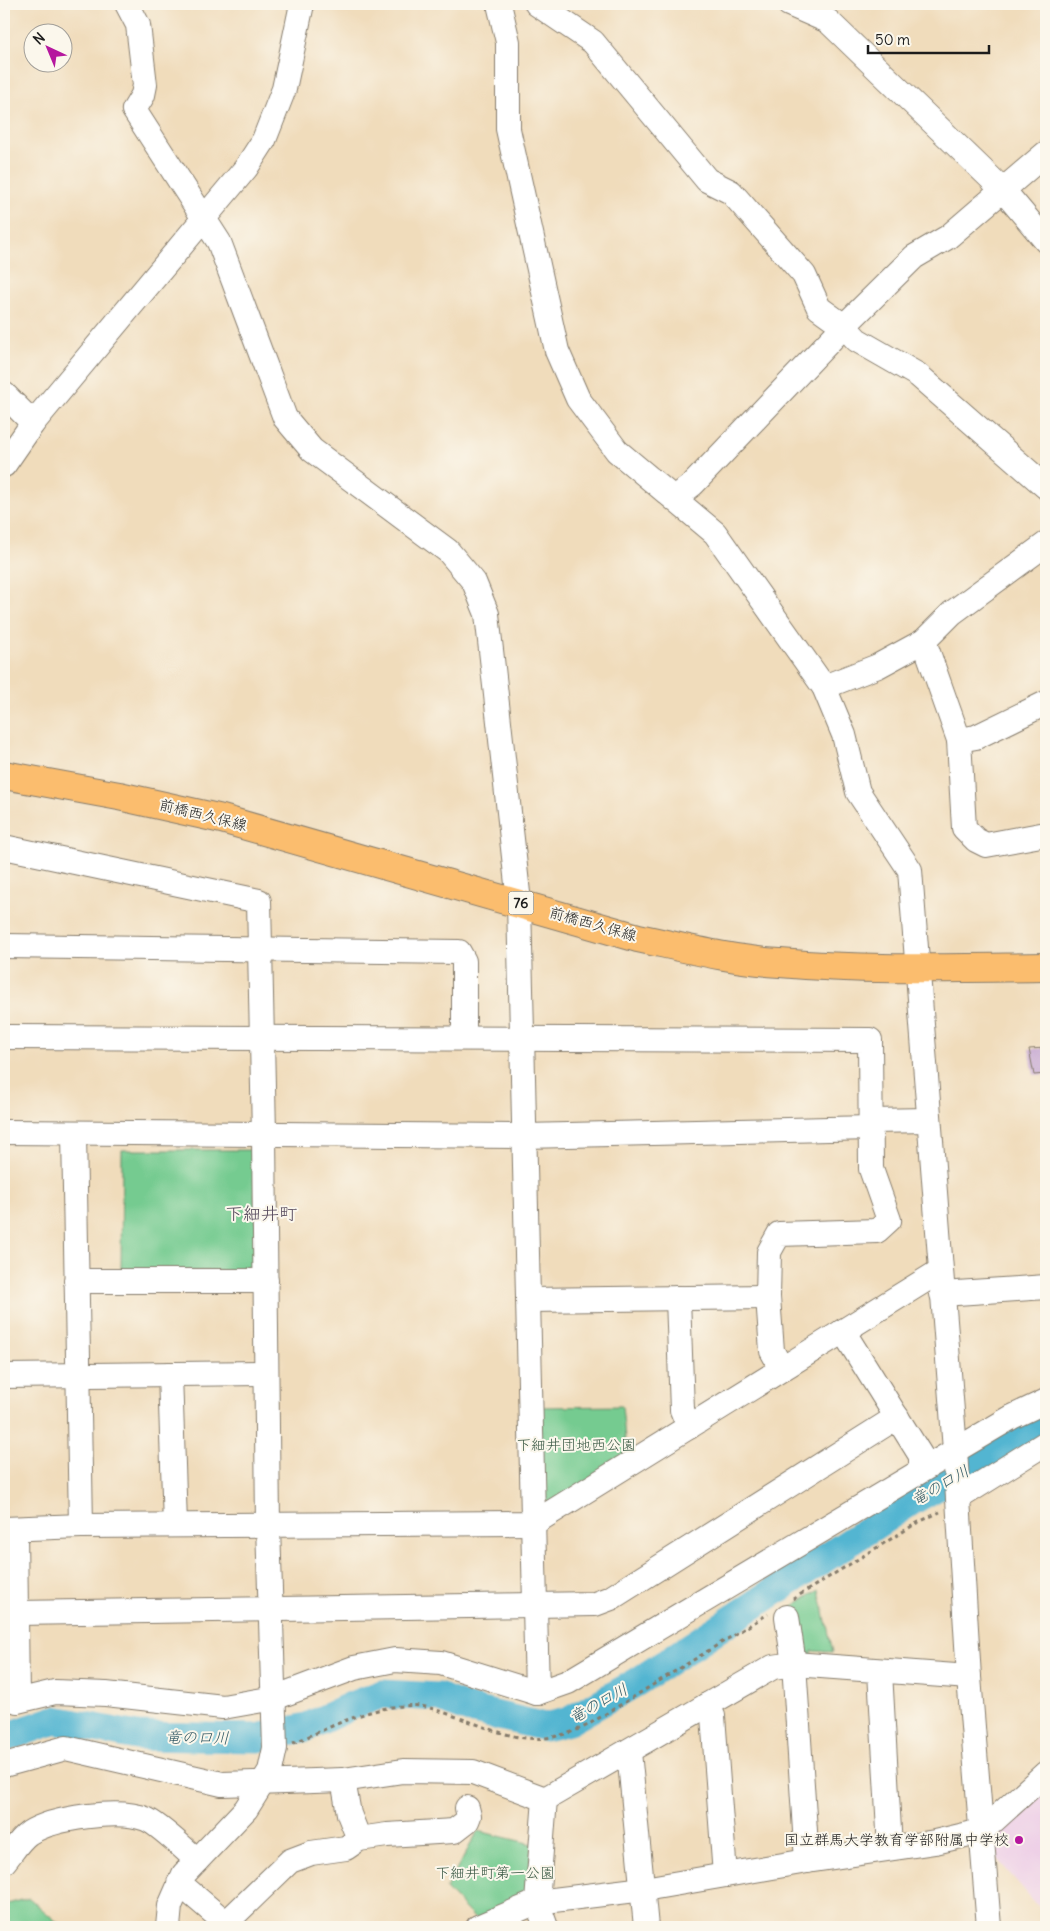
<svg xmlns="http://www.w3.org/2000/svg" width="1050" height="1931" font-family="Delius,'Klee One',sans-serif">
<style>
.built{fill:#eed0e7}
.green{fill:#74cb90;stroke:#487456}
.lines{fill:none;stroke-linecap:round;stroke-linejoin:round}
.river{stroke:#52b5d1;stroke-width:29}
.building{fill:#ba95cc}
.minor-casing{stroke:#867c6c;stroke-width:26}
.major-casing{stroke:#867c6c;stroke-width:30}
.path{stroke:#867c6c;stroke-width:3;stroke-dasharray:4 4;stroke-linecap:butt}
.minor{stroke:#fff;stroke-width:24}
.major{stroke:#fbbd6e;stroke-width:28}
.poi-dot{fill:#b5179e;stroke:#fbf7ec;stroke-width:2}
.labels{text-anchor:middle;stroke-width:4;stroke-linejoin:round;paint-order:stroke}
.shield{fill:#fbf7ec;stroke:#5f5e5a;stroke-width:1}
.shield-label{font-size:14px;font-weight:bold;fill:#1c1c1c}
.street-label{font-size:15px;fill:#1c1c1c;stroke:#fbf7ec}
.park-label{font-size:15px;fill:#3b5945;stroke:#fbf7ec}
.poi-label{font-size:15px;fill:#1c1c1c;stroke:#fbf7ec;text-anchor:end}
.water-label{font-size:16px;font-style:italic;fill:#325964;stroke:#fbf7ec}
.quarter-label{font-size:18px;fill:#53465a;stroke:#fbf7ec}
</style>
<rect width="100%" height="100%" fill="#fbf7ec"/>
<filter id="ink" filterUnits="userSpaceOnUse"><feTurbulence type="fractalNoise" baseFrequency=".02" numOctaves="2"/><feDisplacementMap in="SourceGraphic" scale="10" xChannelSelector="R" yChannelSelector="G"/><feConvolveMatrix kernelMatrix="1 2 1 2 8 2 1 2 1" color-interpolation-filters="sRGB"/></filter>
<filter id="wash" filterUnits="userSpaceOnUse"><feTurbulence type="fractalNoise" baseFrequency=".0096" numOctaves="4" result="noise"/><feDisplacementMap in="SourceGraphic" scale="20" xChannelSelector="R" yChannelSelector="G"/><feGaussianBlur stdDeviation="1.12" result="paint"/><feColorMatrix in="noise" values="0 0 0 0 0 0 0 0 0 0 0 0 0 0 0 0 0 1.4 0 .05"/><feComposite in="paint" operator="in"/></filter>
<g filter="url(#wash)">
<rect width="100%" height="100%" fill="#f0dcbb"/>
<!-- built -->
<polygon class="built" points="1046,1779 1046,1915 991,1852 991,1828"/>
<!-- green -->
<g class="green">
<polygon points="122,1150 253,1150 258,1266 252,1271 121,1271"/>
<polygon points="622,1406 627,1459 554,1504 540,1497 537,1407"/>
<polygon points="819,1590 833,1652 812,1651 812,1658 802,1657 791,1607"/>
<polygon points="478,1831 532,1844 529,1895 476,1920 446,1889"/>
<polygon points="29,1898 63,1927 4,1927 4,1905"/>
</g>
<g class="lines">
<!-- river -->
<polyline class="river" points="4,1738 55,1720 137,1736 258,1738 307,1727 351,1706 382,1694 438,1697 469,1709 546,1727 569,1721 637,1682 915,1499 1046,1425"/>
</g>
<g id="blocks">
<!-- building -->
<polygon class="building" points="1046,1048 1046,1074 1034,1075 1029,1049"/>
</g>
</g>
<g filter="url(#ink)">
<use href="#blocks" fill-opacity="0" stroke="#867c6c" stroke-width="1"/>
<g class="lines">
<!-- minor casing -->
<g class="minor-casing">
<g id="minor">
<polyline points="127,4 138,25 145,85 143,95 134,110 219,242 285,418 312,450 448,551 474,582 487,614 519,902 537,1693"/>
<polyline points="499,4 508,42 508,129 557,351 578,399 617,451 715,533 824,687 844,735 858,792 910,870 955,1450 969,1677 989,1927"/>
<polyline points="537,4 593,42 707,180 731,192 804,275 819,308 844,326 857,340 918,375 1046,487"/>
<polyline points="789,4 828,21 1003,190 1046,241"/>
<polyline points="4,394 33,423"/>
<polyline points="4,465 33,423 246,168 264,140 284,89 302,4"/>
<polyline points="675,498 693,484 844,326 914,257 948,237 1046,153"/>
<polyline points="924,641 959,740 964,828 976,840 986,845 1046,834"/>
<polyline points="824,687 878,666 924,641 952,613 1046,544"/>
<polyline points="959,740 976,737 1046,703"/>
<polyline points="4,847 259,901 264,1134 268,1526 275,1748 270,1771 246,1809 184,1874 170,1906 168,1927"/>
<polyline points="4,946 459,952 464,961 464,1038"/>
<polyline points="4,1037 870,1040 871,1169 889,1220 877,1231 779,1234 769,1252 768,1297 772,1351 782,1369"/>
<polyline points="871,1121 929,1120"/>
<polyline points="4,1132 525,1136 871,1128"/>
<polyline points="74,1133 81,1526"/>
<polyline points="76,1281 266,1281"/>
<polyline points="942,1294 1046,1287"/>
<polyline points="678,1298 682,1410 689,1427"/>
<polyline points="529,1300 768,1297"/>
<polyline points="843,1331 921,1456 921,1470"/>
<polyline points="170,1374 175,1525"/>
<polyline points="4,1376 266,1373"/>
<polyline points="958,1498 1046,1443"/>
<polyline points="4,1529 81,1526 534,1523 940,1271"/>
<polyline points="15,1529 17,1701 55,1692 106,1694 223,1707 274,1698 354,1668 395,1660 441,1663 537,1693 568,1682 946,1456 1012,1417 1046,1401"/>
<polyline points="16,1613 595,1604 611,1598 897,1417"/>
<polyline points="787,1617 794,1664 807,1861"/>
<polyline points="880,1672 890,1848"/>
<polyline points="707,1705 713,1716 725,1875"/>
<polyline points="629,1752 646,1927"/>
<polyline points="4,1765 66,1748 222,1784 343,1780 403,1771 473,1772 545,1799"/>
<polyline points="343,1780 349,1814 359,1839"/>
<polyline points="545,1799 773,1667 794,1664 969,1677"/>
<polyline points="545,1799 537,1902 546,1927"/>
<path d="M 4,1862 C 11,1854 19,1840 29,1833 C 53,1818 119,1808 146,1819 C 160,1825 185,1850 197,1860"/>
<polyline points="179,1883 226,1923 290,1861 311,1853 346,1848 359,1839 387,1835 454,1831 467,1821 469,1816 467,1808"/>
<polyline points="478,1927 537,1902 644,1889 807,1861 935,1842 982,1831 1046,1773"/>
</g>
</g>
<!-- major casing -->
<g class="major-casing">
<path id="major" d="M 4,775 L 119,796 L 222,819 L 638,938 C 685,948 732,960 780,963 C 869,971 958,968 1046,967"/>
</g>
<!-- path -->
<g class="path">
<polyline points="793,1599 917,1523 940,1512"/>
<path d="M 293,1743 C 332,1727 376,1702 421,1706 C 432,1708 443,1712 454,1716 C 507,1734 531,1751 586,1726 L 768,1614"/>
</g>
<!-- minor -->
<use href="#minor" class="minor"/>
<!-- major -->
<use href="#major" class="major"/>
</g>
</g>
<!-- markers -->
<circle class="poi-dot" cx="1019" cy="1840" r="5"/>
<g class="labels">
<!-- shield labels -->
<rect class="shield" x="508.5" y="891.5" width="25" height="23" rx="4"/>
<g class="shield-label">
<text x="521" y="908">76</text>
</g>
<!-- street labels -->
<g class="street-label">
<text transform="translate(203 815) rotate(14)" y="5">前橋西久保線</text>
<text transform="translate(593 924) rotate(16)" y="5">前橋西久保線</text>
</g>
<!-- park labels -->
<g class="park-label">
<text x="576" y="1450">下細井団地西公園</text>
<text x="495" y="1878">下細井町第一公園</text>
</g>
<!-- poi labels -->
<g class="poi-label">
<text x="1009" y="1845">国立群馬大学教育学部附属中学校</text>
</g>
<!-- water labels -->
<g class="water-label">
<text transform="translate(940 1485) rotate(-30)" y="6">竜の口川</text>
<text transform="translate(598 1703) rotate(-29)" y="6">竜の口川</text>
<text transform="translate(197 1737) rotate(1)" y="6">竜の口川</text>
</g>
<!-- quarter labels -->
<g class="quarter-label">
<text x="261" y="1220">下細井町</text>
</g>
</g>
<!-- margin -->
<rect width="1050" height="1931" fill="none" stroke="#fbf7ec" stroke-width="20"/>
<!-- north arrow -->
<g transform="translate(48 48) rotate(316)"><circle r="24" fill="#fbf7ec" stroke="#a29f99"/>
<path d="M0-4L9 19L0 12L-9 19Z" fill="#b5179e"/>
<text y="-8" font-size="14" font-weight="bold" text-anchor="middle" fill="#1c1c1c">N</text>
</g>
<!-- scale -->
<path d="M868 45v8h121v-8" fill="none" stroke="#1c1c1c" stroke-width="2.5"/>
<text x="875" y="45" font-size="15" fill="#1c1c1c" stroke="#fbf7ec" stroke-width="4" paint-order="stroke">50 m</text>
</svg>
